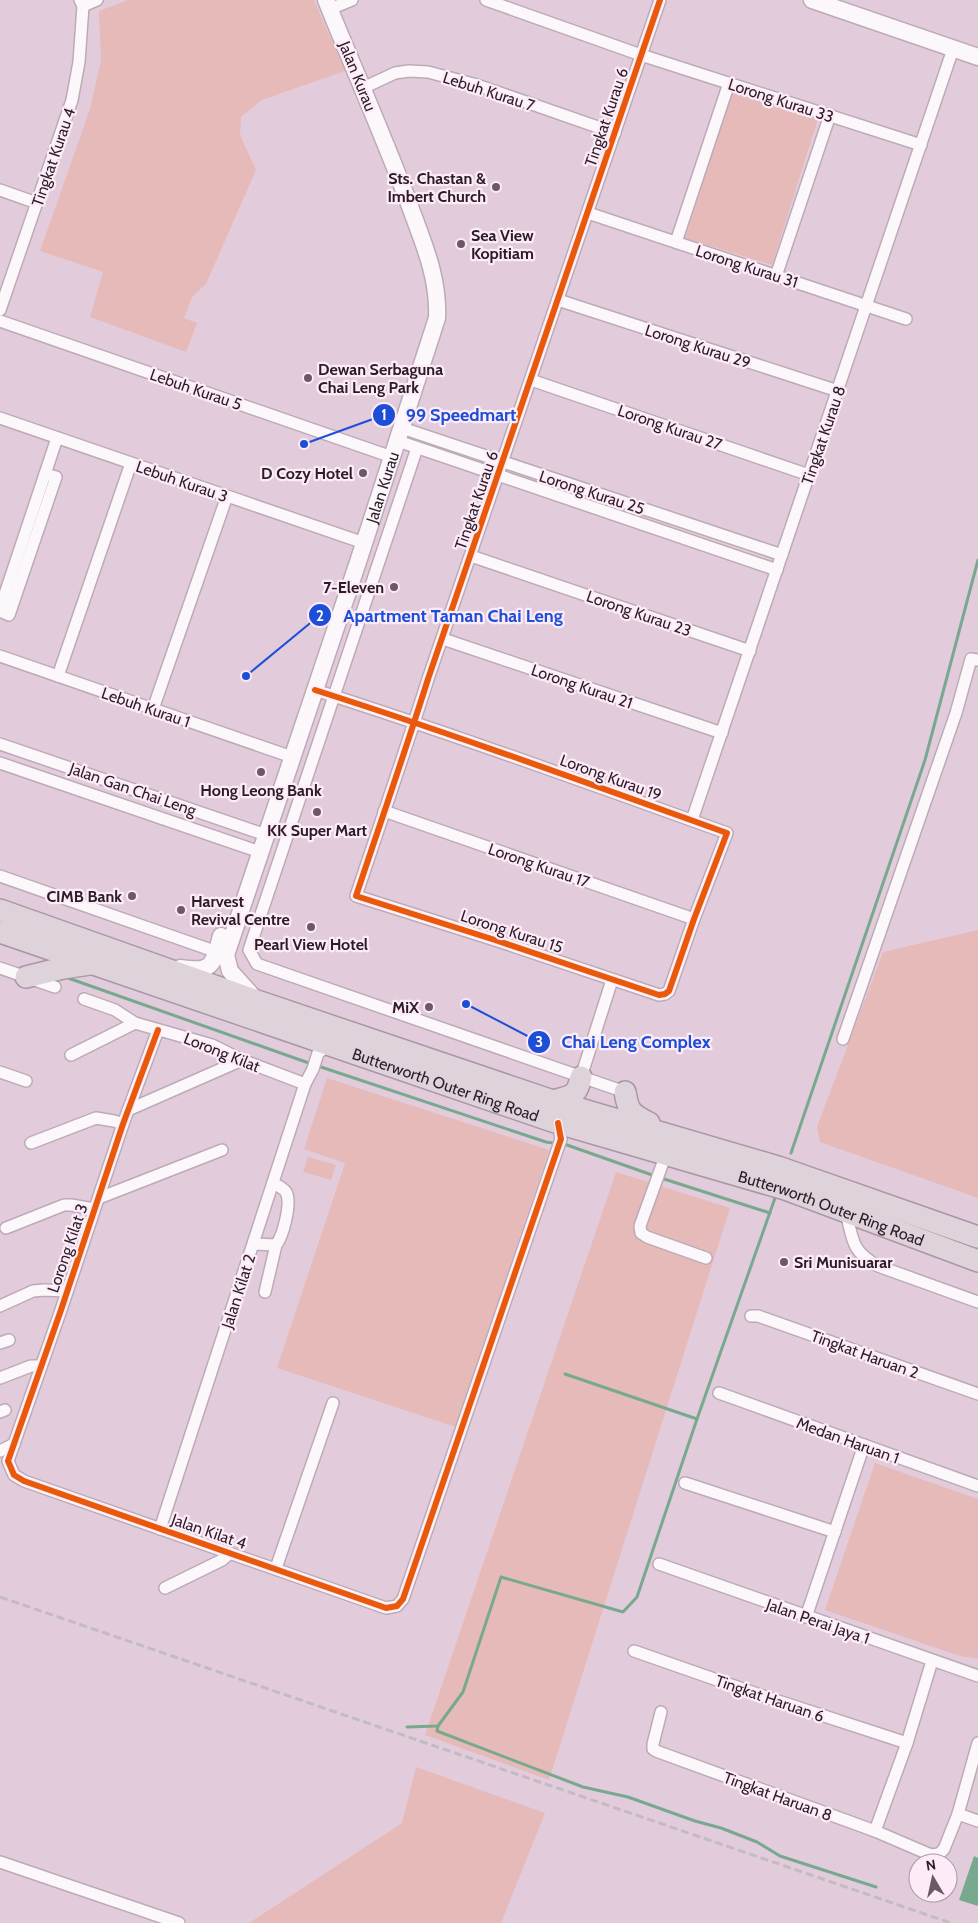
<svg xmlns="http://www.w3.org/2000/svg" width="978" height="1923" font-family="Cabin,sans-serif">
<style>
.green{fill:#e6bab8}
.water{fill:#78a98e}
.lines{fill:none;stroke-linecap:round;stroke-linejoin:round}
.stream{stroke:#78a98e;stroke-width:3}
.street-casing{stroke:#bcabb7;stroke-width:14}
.secondary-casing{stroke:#bcabb7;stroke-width:19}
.highway-casing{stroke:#a997a4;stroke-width:24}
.street{stroke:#fbf7fa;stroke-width:11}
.secondary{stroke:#fbf7fa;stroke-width:16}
.highway{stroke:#ded3da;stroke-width:21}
.rail{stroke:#c2bcc0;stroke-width:3;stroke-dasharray:8 4;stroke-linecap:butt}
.cycleway-casing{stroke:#fdecf8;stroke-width:9}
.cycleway{stroke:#e8590c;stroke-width:6}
.poi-dot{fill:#6b5a66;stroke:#fdecf8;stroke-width:2}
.labels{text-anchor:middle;stroke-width:4.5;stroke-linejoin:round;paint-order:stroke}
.street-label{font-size:16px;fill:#2b1c27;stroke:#fdecf8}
.poi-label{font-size:16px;font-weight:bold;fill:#2b1c27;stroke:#fdecf8;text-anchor:end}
.leader{fill:none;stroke:#1d4ed8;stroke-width:2}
.callout-dot{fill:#1d4ed8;stroke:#fdecf8;stroke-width:2}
.mark-label{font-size:15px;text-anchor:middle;font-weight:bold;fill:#fff}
.callout-label{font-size:18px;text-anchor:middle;font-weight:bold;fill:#1d4ed8;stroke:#fdecf8;stroke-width:4.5;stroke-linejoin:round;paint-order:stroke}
</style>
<rect width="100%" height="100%" fill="#e2ccdc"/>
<!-- green -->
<g class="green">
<polygon points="128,0 314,0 345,71 262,100 241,117 240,135 256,170 206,284 192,297 184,318 197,323 186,352 90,317 103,272 40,251 90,109 101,60 99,11"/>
<polygon points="732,92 818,119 772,265 685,238"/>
<polygon points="978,930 978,1198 820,1142 817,1127 883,952"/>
<polygon points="327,1078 549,1150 456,1427 277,1368 345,1163 304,1149"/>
<polygon points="308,1157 336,1165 331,1180 303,1172"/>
<polygon points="616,1172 730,1208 549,1780 425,1735"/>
<polygon points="875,1463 978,1499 978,1659 960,1656 825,1610"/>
<polygon points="416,1767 545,1813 501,1923 249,1923 402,1823"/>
</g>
<!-- water -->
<polygon class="water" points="974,1856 978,1858 978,1906 959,1900"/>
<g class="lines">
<!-- stream -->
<g class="stream">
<polyline points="68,978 306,1062 546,1142 567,1145 655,1176"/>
<polyline points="791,1153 925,760 978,560"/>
<polyline points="661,1178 770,1213"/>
<polyline points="565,1374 697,1419"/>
<polyline points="438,1726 437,1731 583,1787 628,1797 695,1821 721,1828 757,1842 780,1856 876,1887"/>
<polyline points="407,1727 438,1726 463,1692 501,1577 623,1612 637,1597 697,1419 775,1198"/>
</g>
<!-- street casing -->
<g class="street-casing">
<g id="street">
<polyline points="486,0 641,55 921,145"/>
<polyline points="83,6 97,0"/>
<polyline points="330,9 352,0"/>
<polyline points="363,88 395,73 409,71 428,72 477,85 615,133"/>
<polyline points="0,190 37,203"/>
<polyline points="588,213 906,319"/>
<polyline points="676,242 729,83"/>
<polyline points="776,276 830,115"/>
<polyline points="558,300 838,391"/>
<polyline points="0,310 72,100 79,62 83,6 80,0"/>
<polyline points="0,321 392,457"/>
<polyline points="531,380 809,475"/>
<polyline points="0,418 364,543"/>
<polyline points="402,428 782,555"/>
<polyline points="398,441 777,570"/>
<polyline points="417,448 249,950 257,964 625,1092"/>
<polyline points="471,556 750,651"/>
<polyline points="0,609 57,438"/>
<polyline points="0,611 9,615 56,477 45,474"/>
<polyline points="443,639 722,733"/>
<polyline points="0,656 292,757"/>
<polyline points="58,676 131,463"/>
<path d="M 315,690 C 453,734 590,784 727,833 L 694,919 L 669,991 L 665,994 L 659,995 L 495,940 L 356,896 C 380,824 405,752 428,679 L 660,0"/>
<polyline points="153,709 227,496"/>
<polyline points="0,744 266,835"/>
<polyline points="0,763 260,852"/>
<polyline points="384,811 694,919"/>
<polyline points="692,820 953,49"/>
<polyline points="0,876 217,952"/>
<polyline points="0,968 55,987"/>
<polyline points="84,999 115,1010 135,1023 212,1045 242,1060 305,1084"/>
<polyline points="158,1030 123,1124 61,1310 8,1461 14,1475 24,1481 386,1608 397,1606 403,1599 561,1139 558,1123"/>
<polyline points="843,1039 956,713 971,659 978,660"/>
<polyline points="71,1055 135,1023"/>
<polyline points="0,1072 26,1081"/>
<polyline points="581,1077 612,980"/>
<polyline points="128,1110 242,1060"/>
<polyline points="31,1143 96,1118 114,1121 123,1124"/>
<polyline points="666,1154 640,1226 641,1233 647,1237 706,1258"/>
<polyline points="99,1198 222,1150"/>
<path d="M 846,1212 C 853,1240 851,1251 878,1266 L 978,1302"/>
<polyline points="6,1228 64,1205 71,1205 94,1209"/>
<path d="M 254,1244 L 276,1245 C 283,1236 292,1203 286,1192 C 283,1188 277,1185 273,1183"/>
<polyline points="265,1292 276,1245"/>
<polyline points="0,1306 33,1291 44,1290 66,1291"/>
<polyline points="751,1316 758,1316 978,1394"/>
<polyline points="0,1343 9,1340"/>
<polyline points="0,1378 31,1366 41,1366"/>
<polyline points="719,1393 978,1486"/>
<polyline points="0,1412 5,1410"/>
<polyline points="0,1451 14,1444"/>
<polyline points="685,1483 835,1532"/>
<polyline points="160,1529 305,1084 313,1069 318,1053 330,1045"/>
<polyline points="659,1564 978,1676"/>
<polyline points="276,1568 333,1403"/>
<polyline points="165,1588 222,1560 230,1553"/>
<polyline points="806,1617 864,1445"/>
<polyline points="634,1651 766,1697 907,1743"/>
<polyline points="661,1712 653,1744 653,1749 656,1751 875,1831 931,1855 939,1854 944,1849 958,1814 978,1743"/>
<polyline points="958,1814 978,1821"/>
<polyline points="875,1831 907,1743 932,1661"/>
<polyline points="0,1862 179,1923"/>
</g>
</g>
<!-- secondary casing -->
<g class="secondary-casing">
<g id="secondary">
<polyline points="812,0 978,57"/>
<path d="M 180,968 C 213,973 213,965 221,936"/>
<path id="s1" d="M 257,1001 L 230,971 L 226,955 L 358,562 L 437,318 C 439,276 422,240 408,201 C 382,133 353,67 326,0"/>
</g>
</g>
<!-- highway casing -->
<g class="highway-casing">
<g id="highway">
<polyline points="0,910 257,1001 553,1101 778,1167 978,1237"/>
<path id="s2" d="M 0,932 L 558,1123 L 785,1189 L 978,1261"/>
<polyline points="26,977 63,968 90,964"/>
<path d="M 625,1092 C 628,1111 631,1114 649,1123"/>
<path d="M 553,1101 C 571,1096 577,1097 581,1077"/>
</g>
</g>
<!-- street -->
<use href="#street" class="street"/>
<!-- secondary -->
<use href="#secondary" class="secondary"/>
<!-- highway -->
<use href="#highway" class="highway"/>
<!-- rail -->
<polyline class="rail" points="0,1597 951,1923"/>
<!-- cycleway casing -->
<g class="cycleway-casing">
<g id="cycleway">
<path d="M 315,690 C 453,734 590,784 727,833 L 694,919 L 669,991 L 665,994 L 659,995 L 495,940 L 356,896 C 380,824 405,752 428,679 L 660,0"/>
<polyline points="158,1030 123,1124 61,1310 8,1461 14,1475 24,1481 386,1608 397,1606 403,1599 561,1139 558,1123"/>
</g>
</g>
<!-- cycleway -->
<use href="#cycleway" class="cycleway"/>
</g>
<!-- markers -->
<g class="poi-dot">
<circle cx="496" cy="187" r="5"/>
<circle cx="461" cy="244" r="5"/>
<circle cx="308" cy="378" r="5"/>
<circle cx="363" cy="473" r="5"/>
<circle cx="394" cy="587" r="5"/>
<circle cx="261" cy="772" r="5"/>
<circle cx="317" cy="812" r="5"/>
<circle cx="132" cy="896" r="5"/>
<circle cx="181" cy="910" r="5"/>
<circle cx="311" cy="927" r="5"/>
<circle cx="429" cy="1007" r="5"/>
<circle cx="784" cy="1262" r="5"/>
</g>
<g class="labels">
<!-- street labels -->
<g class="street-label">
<text transform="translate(358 76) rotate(68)" y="6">Jalan Kurau</text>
<text transform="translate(489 91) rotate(18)" y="6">Lebuh Kurau 7</text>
<text transform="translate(781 100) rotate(18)" y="6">Lorong Kurau 33</text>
<text transform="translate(606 117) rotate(-71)" y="6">Tingkat Kurau 6</text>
<text transform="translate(53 157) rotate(-71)" y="6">Tingkat Kurau 4</text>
<text transform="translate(747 266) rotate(18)" y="6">Lorong Kurau 31</text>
<text transform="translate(698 346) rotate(18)" y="6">Lorong Kurau 29</text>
<text transform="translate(196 389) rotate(19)" y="6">Lebuh Kurau 5</text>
<text transform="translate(670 427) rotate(19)" y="6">Lorong Kurau 27</text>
<text transform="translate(823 435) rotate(-71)" y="6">Tingkat Kurau 8</text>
<text transform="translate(182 481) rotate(19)" y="6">Lebuh Kurau 3</text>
<text dy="6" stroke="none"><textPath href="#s1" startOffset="550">Jalan Kurau</textPath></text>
<text transform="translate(592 492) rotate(18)" y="6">Lorong Kurau 25</text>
<text transform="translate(476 500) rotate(-71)" y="6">Tingkat Kurau 6</text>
<text transform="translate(639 613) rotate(19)" y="6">Lorong Kurau 23</text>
<text transform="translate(582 686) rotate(19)" y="6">Lorong Kurau 21</text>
<text transform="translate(146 707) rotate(19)" y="6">Lebuh Kurau 1</text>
<text transform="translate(611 777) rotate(20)" y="6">Lorong Kurau 19</text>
<text transform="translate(133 789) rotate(19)" y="6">Jalan Gan Chai Leng</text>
<text transform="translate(539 865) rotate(19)" y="6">Lorong Kurau 17</text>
<text transform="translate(512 931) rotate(18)" y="6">Lorong Kurau 15</text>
<text transform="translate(222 1052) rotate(22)" y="6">Lorong Kilat</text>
<text dy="6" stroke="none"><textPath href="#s2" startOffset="471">Butterworth Outer Ring Road</textPath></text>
<text dy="6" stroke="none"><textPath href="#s2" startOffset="876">Butterworth Outer Ring Road</textPath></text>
<text transform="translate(67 1248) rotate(-71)" y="6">Lorong Kilat 3</text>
<text transform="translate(238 1291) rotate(-72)" y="6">Jalan Kilat 2</text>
<text transform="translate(865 1354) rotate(20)" y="6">Tingkat Haruan 2</text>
<text transform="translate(848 1440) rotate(20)" y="6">Medan Haruan 1</text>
<text transform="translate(209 1531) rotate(19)" y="6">Jalan Kilat 4</text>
<text transform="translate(818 1621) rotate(19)" y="6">Jalan Perai Jaya 1</text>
<text transform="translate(770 1698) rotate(19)" y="6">Tingkat Haruan 6</text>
<text transform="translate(778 1796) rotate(20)" y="6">Tingkat Haruan 8</text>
</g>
<!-- poi labels -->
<g class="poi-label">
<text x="486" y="184">Sts. Chastan &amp;<tspan x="486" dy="18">Imbert Church</tspan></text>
<text x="471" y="241" text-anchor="start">Sea View<tspan x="471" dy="18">Kopitiam</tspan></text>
<text x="318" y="375" text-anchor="start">Dewan Serbaguna<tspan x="318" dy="18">Chai Leng Park</tspan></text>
<text x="353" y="479">D Cozy Hotel</text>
<text x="384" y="593">7-Eleven</text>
<text x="261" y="796" text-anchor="middle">Hong Leong Bank</text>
<text x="317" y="836" text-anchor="middle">KK Super Mart</text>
<text x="122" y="902">CIMB Bank</text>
<text x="191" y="907" text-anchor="start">Harvest<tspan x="191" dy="18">Revival Centre</tspan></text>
<text x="311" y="950" text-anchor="middle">Pearl View Hotel</text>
<text x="419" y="1013">MiX</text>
<text x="794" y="1268" text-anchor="start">Sri Munisuarar</text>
</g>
</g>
<!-- callouts -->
<path class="leader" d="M304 444L384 415M246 676L320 615M466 1004L539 1042"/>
<g class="callout-dot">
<circle cx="304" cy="444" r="5"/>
<circle cx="246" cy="676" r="5"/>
<circle cx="466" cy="1004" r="5"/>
<circle cx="384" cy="415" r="12"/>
<circle cx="320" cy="615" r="12"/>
<circle cx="539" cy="1042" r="12"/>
</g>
<g class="mark-label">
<text x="384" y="420">1</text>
<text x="320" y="621">2</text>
<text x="539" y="1047">3</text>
</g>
<g class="callout-label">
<text x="461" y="421">99 Speedmart</text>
<text x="453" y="622">Apartment Taman Chai Leng</text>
<text x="636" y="1048">Chai Leng Complex</text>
</g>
<!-- north arrow -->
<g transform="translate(933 1878) rotate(351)"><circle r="24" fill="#fdecf8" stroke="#a999a4"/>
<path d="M0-4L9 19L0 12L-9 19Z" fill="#6b5a66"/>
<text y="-8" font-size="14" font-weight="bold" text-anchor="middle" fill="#2b1c27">N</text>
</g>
</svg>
